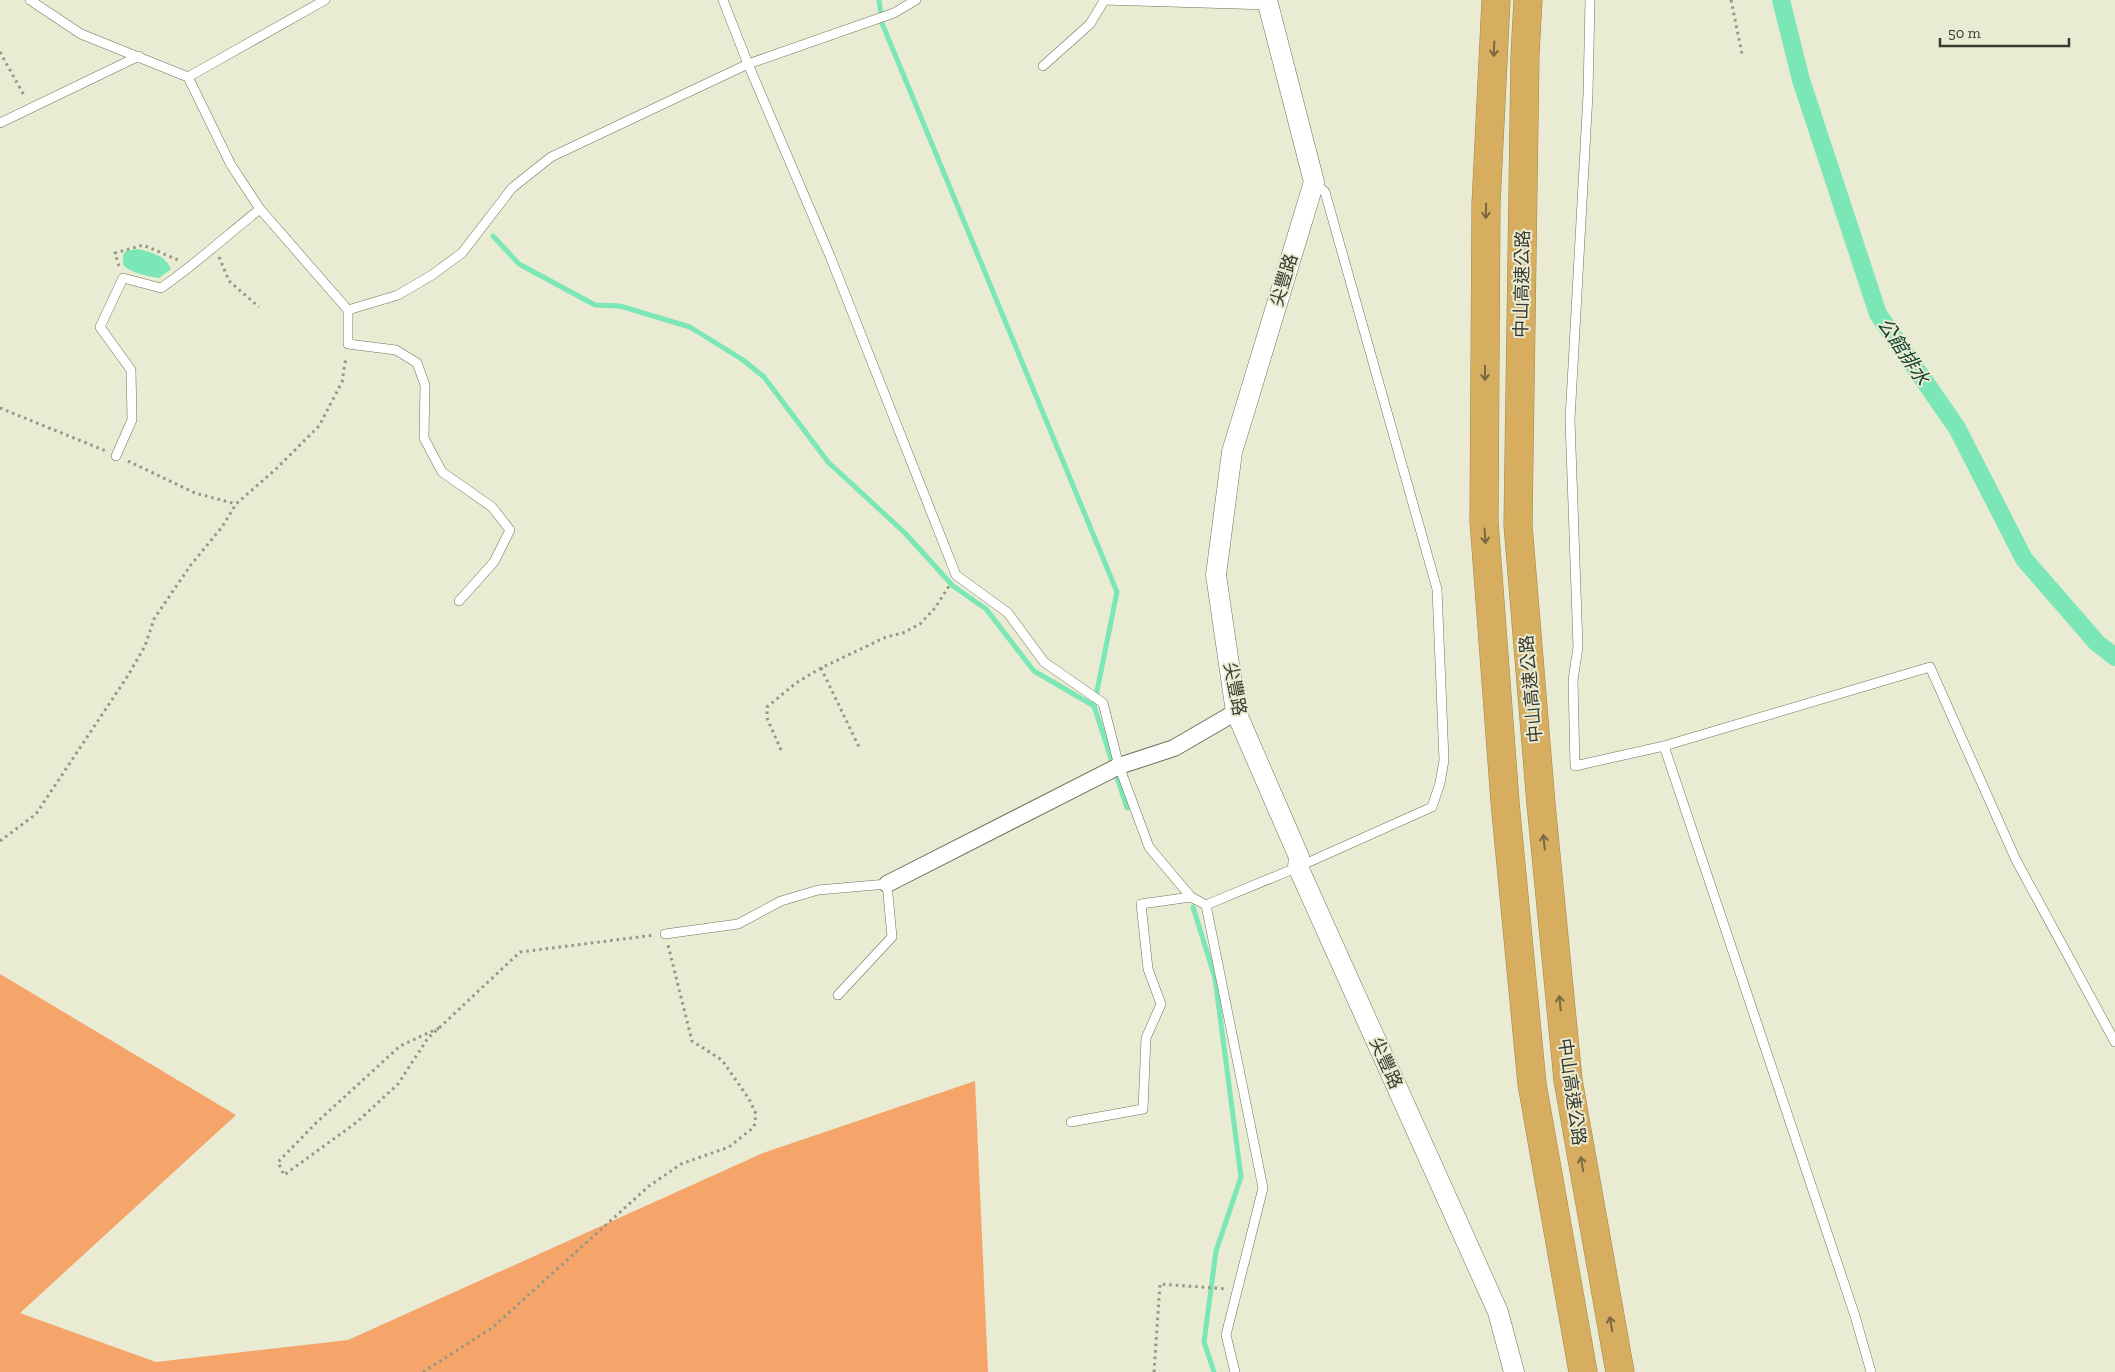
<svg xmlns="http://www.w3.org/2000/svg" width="2115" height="1372" font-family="'Zilla Slab','Noto Sans TC',serif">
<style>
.forest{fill:#f5a46a}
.water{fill:#7be6b6}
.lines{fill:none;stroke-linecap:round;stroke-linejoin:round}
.stream{stroke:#7be6b6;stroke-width:5}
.canal{stroke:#7be6b6;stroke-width:18}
.service-casing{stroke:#71725c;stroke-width:10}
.minor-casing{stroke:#71725c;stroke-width:18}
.tertiary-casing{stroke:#71725c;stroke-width:21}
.motorway-casing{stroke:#a0854f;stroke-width:29}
.path{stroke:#959685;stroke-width:3;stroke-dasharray:2.5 4;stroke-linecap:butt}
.service{stroke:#fff;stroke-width:9}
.minor{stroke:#fff;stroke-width:16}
.tertiary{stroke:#fff;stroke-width:20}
.motorway{stroke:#d7ae5f;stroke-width:28}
.oneway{stroke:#786843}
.labels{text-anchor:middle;stroke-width:4;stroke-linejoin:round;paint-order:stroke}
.street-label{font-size:18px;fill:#393930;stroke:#e9ebd2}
.water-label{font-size:19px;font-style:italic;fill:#10402d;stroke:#e9ebd2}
</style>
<rect width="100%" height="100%" fill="#e9ebd2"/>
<!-- forest -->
<polygon class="forest" points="0,974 236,1115 20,1313 156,1362 348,1340 763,1153 975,1081 988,1372 0,1372"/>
<!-- water -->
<path class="water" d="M 138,249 C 152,253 165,255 171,269 L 159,278 C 151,277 126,272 123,264 C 123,263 123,256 123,255 L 126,251 Z"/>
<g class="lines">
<!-- stream -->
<g class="stream">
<polyline points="879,0 882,23 1117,592 1094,706 1127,808"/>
<polyline points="493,236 519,264 595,305 620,306 690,327 743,360 764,377 828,462 905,533 953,586 986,609 1034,671 1094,706"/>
<polyline points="1193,907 1215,978 1241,1177 1216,1251 1204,1342 1214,1372"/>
</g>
<!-- canal -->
<polyline class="canal" points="1781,0 1801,80 1878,314 1957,428 2024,559 2097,643 2115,657"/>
<!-- service casing -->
<g class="service-casing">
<g id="service">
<polyline points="30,0 81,34 188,77 231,165 260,209 348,310 348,344 396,350 417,363 425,385 424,438 442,472 492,507 510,530 494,562 459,601"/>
<polyline points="723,0 748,64 830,256 956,575 1008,613 1044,662 1103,703 1119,766 1149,847 1191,897 1206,905 1263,1188 1226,1335 1235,1372"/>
<polyline points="1103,0 1269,5"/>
<polyline points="1590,0 1588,94 1570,420 1578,647 1573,680 1575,766 1664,746 1930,667 2016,860 2115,1042"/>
<polyline points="1043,66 1090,24 1104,1"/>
<polyline points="188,77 325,0"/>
<polyline points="0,123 139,56"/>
<polyline points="348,310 398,295 432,275 462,253 512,188 551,157 748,64 894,13 916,0"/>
<path d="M 116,456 L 132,420 L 131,370 L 100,327 L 123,278 L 161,288 C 196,264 227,235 260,209"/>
<polyline points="1664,746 1855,1316 1871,1372"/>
<polyline points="1206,905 1298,867 1432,807 1440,783 1444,760 1437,589 1325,192 1314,182"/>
<polyline points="665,934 738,924 781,901 818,890 887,884 892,937 838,995"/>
<polyline points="1071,1122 1143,1109 1146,1038 1161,1004 1148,969 1141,904 1191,897"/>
</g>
</g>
<!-- minor casing -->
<g class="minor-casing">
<polyline id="minor" points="887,884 1119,766 1174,748 1236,712"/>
</g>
<!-- tertiary casing -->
<g class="tertiary-casing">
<polyline id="tertiary" points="1267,0 1314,182 1232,452 1216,575 1236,712 1299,857 1298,867 1498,1312 1514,1372"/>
</g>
<!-- motorway casing -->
<g class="motorway-casing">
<g id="motorway">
<polyline points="1496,0 1486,204 1484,521 1505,802 1532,1084 1583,1372"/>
<polyline points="1528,0 1525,55 1518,525 1541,804 1568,1080 1620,1372"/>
</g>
</g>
<!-- path -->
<g class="path">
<polyline points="1731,0 1742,54"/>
<polyline points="0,52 25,97"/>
<polyline points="219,257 229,281 259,307"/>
<polyline points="119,266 115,253 143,245 178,260"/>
<polyline points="0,408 106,451"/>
<polyline points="128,461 195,493 236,504"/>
<polyline points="821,668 859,747"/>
<polyline points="781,750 767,718 767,707 796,683 821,668 886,637 903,633 920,624 935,608 949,586"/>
<polyline points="0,841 36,814 127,677 145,646 154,619 190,566 222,527 236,504 276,469 319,426 342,382 346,357"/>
<polyline points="439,1028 400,1046 317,1122 278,1162 284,1175 357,1122 398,1084 428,1038 439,1028 520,952 655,935"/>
<polyline points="423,1372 492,1328 649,1186 681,1164 729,1147 754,1127 756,1114 749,1099 722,1060 692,1041 668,945"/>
<polyline points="1154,1372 1160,1284 1227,1289"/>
</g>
<!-- service -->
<use href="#service" class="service"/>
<!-- minor -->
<use href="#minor" class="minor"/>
<!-- tertiary -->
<use href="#tertiary" class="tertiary"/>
<!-- motorway -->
<use href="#motorway" class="motorway"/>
</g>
<!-- one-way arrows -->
<defs><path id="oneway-shaft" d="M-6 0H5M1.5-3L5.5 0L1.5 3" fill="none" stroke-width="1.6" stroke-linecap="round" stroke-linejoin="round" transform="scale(1.25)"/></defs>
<g class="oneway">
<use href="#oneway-shaft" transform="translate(1494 49) rotate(93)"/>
<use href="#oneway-shaft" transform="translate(1486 211) rotate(91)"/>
<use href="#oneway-shaft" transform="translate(1485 373) rotate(90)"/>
<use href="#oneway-shaft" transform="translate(1485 536) rotate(86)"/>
<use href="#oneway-shaft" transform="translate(1544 842) rotate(-96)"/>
<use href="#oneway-shaft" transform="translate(1560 1003) rotate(-96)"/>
<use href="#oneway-shaft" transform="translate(1582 1164) rotate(-100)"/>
<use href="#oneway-shaft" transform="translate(1611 1324) rotate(-100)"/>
</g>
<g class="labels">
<!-- street labels -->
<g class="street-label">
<text transform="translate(1284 280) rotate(-73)" y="6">尖豐路</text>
<text transform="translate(1522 284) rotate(-89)" y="6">中山高速公路</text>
<text transform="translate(1235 689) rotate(79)" y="6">尖豐路</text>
<text transform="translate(1531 689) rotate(-95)" y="6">中山高速公路</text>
<text transform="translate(1386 1063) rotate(66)" y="6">尖豐路</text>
<text transform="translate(1572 1092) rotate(82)" y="6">中山高速公路</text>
</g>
<!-- water labels -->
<g class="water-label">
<text transform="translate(1904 351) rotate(56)" y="7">公館排水</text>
</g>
</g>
<!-- scale -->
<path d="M1940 38v8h129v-8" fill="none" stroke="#393930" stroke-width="2.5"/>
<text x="1948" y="38" font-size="15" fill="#393930" stroke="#e9ebd2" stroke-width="4" paint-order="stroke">50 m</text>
</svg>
